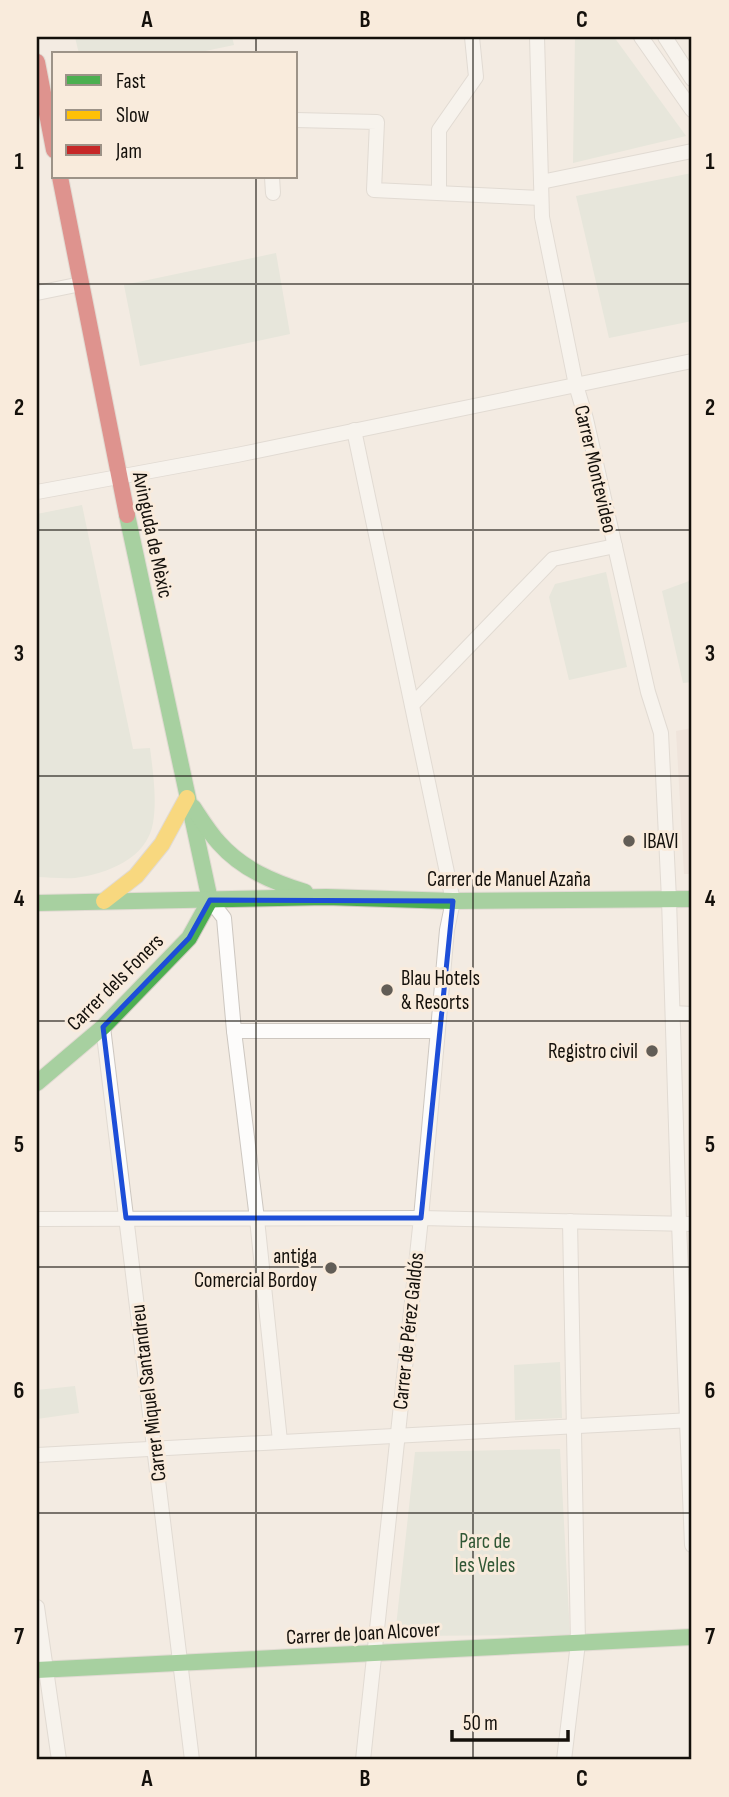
<svg xmlns="http://www.w3.org/2000/svg" width="729" height="1797" font-family="'Sofia Sans Condensed',sans-serif">
<style>
.education{fill:#ecdbd3}
.green{fill:#d9e0d2}
.lines{fill:none;stroke-linecap:round;stroke-linejoin:round}
.street-casing{stroke:#cdc7c0;stroke-width:16}
.fast-casing{stroke:#cdc7c0;stroke-width:18}
.slow-casing{stroke:#cdc7c0;stroke-width:18}
.jam-casing{stroke:#cdc7c0;stroke-width:18}
.street{stroke:#fdfcfb;stroke-width:14}
.fast{stroke:#4caf50;stroke-width:16}
.slow{stroke:#ffc107;stroke-width:16}
.jam{stroke:#c62828;stroke-width:16}
.marked{fill:none;stroke:#1d4ed8;stroke-width:5;stroke-linejoin:round}
.grid{fill:none;stroke:#14100b;stroke-width:2;stroke-opacity:0.55}
.poi-dot{fill:#625d56;stroke:#f9ebdc;stroke-width:2.5}
.labels{text-anchor:middle;stroke-width:6;stroke-linejoin:round;paint-order:stroke}
.street-label{font-size:21px;fill:#14100b;stroke:#f9ebdc}
.poi-label{font-size:21px;fill:#14100b;stroke:#f9ebdc;text-anchor:start}
.park-label{font-size:21px;fill:#315735;stroke:#f9ebdc}
.neatline{fill:none;stroke:#14100b;stroke-width:2.5}
.grid-label{font-size:23px;text-anchor:middle;font-weight:bold;fill:#14100b}
</style>
<rect width="100%" height="100%" fill="#f3ebe2"/>
<!-- education -->
<polygon class="education" points="692,728 692,874 684,874 676,731"/>
<!-- green -->
<g class="green">
<polygon points="75,37 232,37 234,45 191,54 79,54"/>
<polygon points="575,37 614,37 686,136 573,163"/>
<polygon points="692,173 692,321 609,338 576,196"/>
<polygon points="276,253 290,334 140,366 124,285"/>
<path d="M 82,505 L 133,749 L 150,748 C 153,773 157,798 153,823 C 147,859 106,874 75,878 C 62,879 49,877 37,877 L 37,514 Z"/>
<polygon points="606,572 627,667 569,680 549,597 555,584"/>
<polygon points="692,580 692,682 683,683 662,591"/>
<polygon points="560,1362 562,1418 515,1420 514,1365"/>
<polygon points="75,1386 79,1413 37,1419 37,1390"/>
<polygon points="560,1449 570,1635 395,1636 415,1452"/>
</g>
<g class="lines">
<!-- street casing -->
<g class="street-casing">
<g id="street">
<polyline points="537,37 542,217 576,385 586,419 648,692 661,733 669,899 679,1223 692,1545"/>
<polyline points="641,37 692,110"/>
<polyline points="665,37 692,79"/>
<polyline points="296,120 377,122 374,190 541,198"/>
<polyline points="272,177 273,193"/>
<polyline points="541,182 692,151"/>
<polyline points="439,193 439,130 476,77 472,37"/>
<polyline points="37,293 81,284"/>
<polyline points="354,430 453,901 447,930 421,1218 363,1760"/>
<polyline points="37,492 237,455 692,361"/>
<polyline points="412,705 553,559 615,546"/>
<polyline points="210,900 224,918 234,1031 257,1219 280,1441"/>
<polyline points="673,1013 692,1014"/>
<polyline points="103,1027 192,1760"/>
<polyline points="234,1031 437,1031"/>
<polyline points="37,1219 421,1218 692,1224"/>
<polyline points="37,1455 692,1420"/>
<polyline points="37,1607 59,1760"/>
<polyline points="564,1760 578,1643 570,1221"/>
</g>
</g>
<!-- fast casing -->
<g class="fast-casing">
<g id="fast">
<polyline points="127,515 210,900"/>
<path d="M 193,807 C 201,819 209,832 219,843 C 242,869 273,882 305,892"/>
<polyline points="37,903 326,897 453,901 692,899"/>
<polyline points="37,1083 103,1027 189,938 210,900"/>
<polyline points="37,1670 692,1637"/>
</g>
</g>
<!-- slow casing -->
<g class="slow-casing">
<polyline id="slow" points="104,901 136,876 162,844 187,798"/>
</g>
<!-- jam casing -->
<g class="jam-casing">
<g id="jam">
<polyline points="37,62 54,150"/>
<polyline points="60,177 127,515"/>
</g>
</g>
<!-- street -->
<use href="#street" class="street"/>
<!-- fast -->
<use href="#fast" class="fast"/>
<!-- slow -->
<use href="#slow" class="slow"/>
<!-- jam -->
<use href="#jam" class="jam"/>
</g>
<!-- marked area -->
<path d="M0 0H729V1797H0ZM 210,900 L 453,901 L 421,1218 L 126,1218 L 103,1027 L 189,938 Z" fill="#f3ebe2" fill-opacity=".55" fill-rule="evenodd"/>
<path class="marked" d="M 210,900 L 453,901 L 421,1218 L 126,1218 L 103,1027 L 189,938 Z"/>
<!-- grid -->
<path class="grid" d="M 256,37 L 256,54M 473,37 L 473,1760M 256,177 L 256,1760M 37,284 L 692,284M 37,530 L 692,530M 37,776 L 692,776M 37,1021 L 692,1021M 37,1267 L 692,1267M 37,1513 L 692,1513"/>
<!-- markers -->
<g class="poi-dot">
<circle cx="629" cy="841" r="7"/>
<circle cx="387" cy="990" r="7"/>
<circle cx="652" cy="1051" r="7"/>
<circle cx="331" cy="1268" r="7"/>
</g>
<g class="labels">
<!-- street labels -->
<g class="street-label">
<text transform="translate(596 469) rotate(77)" y="7">Carrer Montevideo</text>
<text transform="translate(153 535) rotate(78)" y="7">Avinguda de Mèxic</text>
<text x="509" y="886">Carrer de Manuel Azaña</text>
<text transform="translate(115 982) rotate(-45)" y="7">Carrer dels Foners</text>
<text transform="translate(408 1331) rotate(-84)" y="7">Carrer de Pérez Galdós</text>
<text transform="translate(148 1393) rotate(-97)" y="7">Carrer Miquel Santandreu</text>
<text transform="translate(363 1633) rotate(-3)" y="7">Carrer de Joan Alcover</text>
</g>
<!-- poi labels -->
<g class="poi-label">
<text x="643" y="848">IBAVI</text>
<text x="401" y="985">Blau Hotels<tspan x="401" dy="24">&amp; Resorts</tspan></text>
<text x="638" y="1058" text-anchor="end">Registro civil</text>
<text x="317" y="1263" text-anchor="end">antiga<tspan x="317" dy="24">Comercial Bordoy</tspan></text>
</g>
<!-- park labels -->
<g class="park-label">
<text x="485" y="1548">Parc de<tspan x="485" dy="24">les Veles</tspan></text>
</g>
</g>
<!-- border -->
<rect width="729" height="1797" fill="none" stroke="#f9ebdc" stroke-width="77"/>
<!-- legend -->
<rect x="52" y="52" width="245" height="126" fill="#f9ebdc" stroke="#9d9388" stroke-width="2"/>
<rect x="66" y="75" width="35" height="10" fill="#4caf50" stroke="#9d9388" stroke-width="2"/>
<text x="116" y="88" font-size="21" fill="#14100b">Fast</text>
<rect x="66" y="110" width="35" height="10" fill="#ffc107" stroke="#9d9388" stroke-width="2"/>
<text x="116" y="122" font-size="21" fill="#14100b">Slow</text>
<rect x="66" y="145" width="35" height="10" fill="#c62828" stroke="#9d9388" stroke-width="2"/>
<text x="116" y="158" font-size="21" fill="#14100b">Jam</text>
<!-- scale -->
<path d="M452 1730v10h116v-10" fill="none" stroke="#14100b" stroke-width="3.5"/>
<text x="463" y="1730" font-size="21" fill="#14100b" stroke="#f9ebdc" stroke-width="5" paint-order="stroke">50 m</text>
<rect x="38" y="38" width="652" height="1720" class="neatline"/>
<g class="grid-label">
<text x="147" y="27">A</text>
<text x="365" y="27">B</text>
<text x="582" y="27">C</text>
<text x="19" y="169">1</text>
<text x="710" y="169">1</text>
<text x="19" y="415">2</text>
<text x="710" y="415">2</text>
<text x="19" y="661">3</text>
<text x="710" y="661">3</text>
<text x="19" y="906">4</text>
<text x="710" y="906">4</text>
<text x="19" y="1152">5</text>
<text x="710" y="1152">5</text>
<text x="19" y="1398">6</text>
<text x="710" y="1398">6</text>
<text x="19" y="1644">7</text>
<text x="710" y="1644">7</text>
<text x="147" y="1786">A</text>
<text x="365" y="1786">B</text>
<text x="582" y="1786">C</text>
</g>
</svg>
